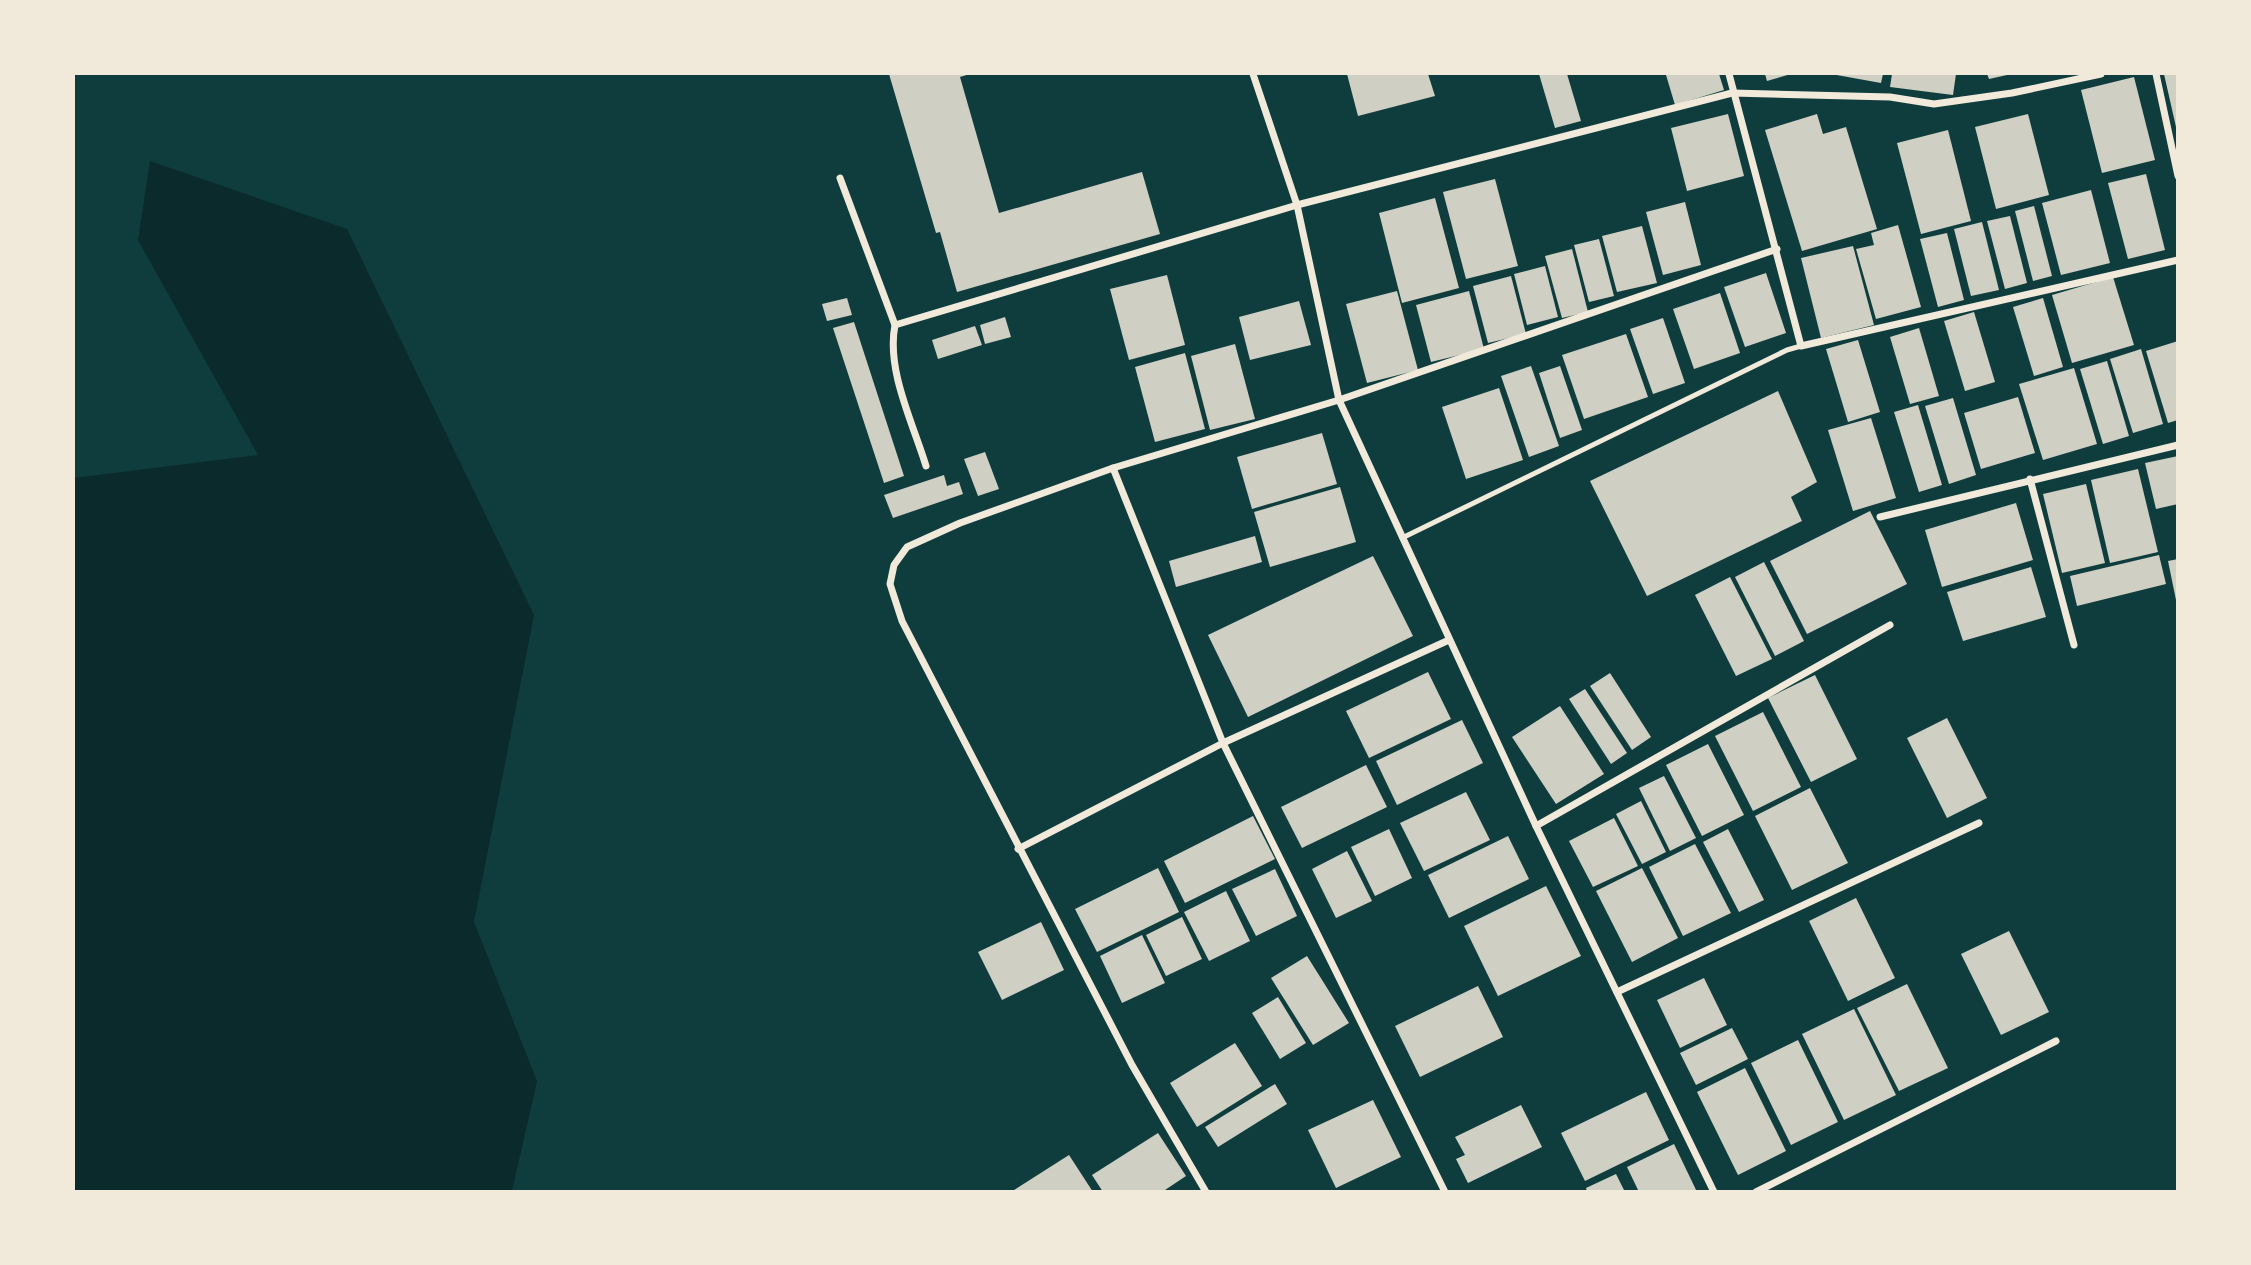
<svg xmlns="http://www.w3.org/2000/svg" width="2251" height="1265" font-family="Overpass,sans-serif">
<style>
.water{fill:#0a2a2b}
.building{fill:#cfcfc3}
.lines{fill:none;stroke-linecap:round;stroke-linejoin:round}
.service{stroke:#f1e9da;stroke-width:5}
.minor{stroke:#f1e9da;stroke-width:7}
</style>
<rect width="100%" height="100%" fill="#0f3d3e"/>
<!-- water -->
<polygon class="water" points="150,161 347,229 534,615 474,922 537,1081 512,1191 74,1191 74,478 258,455 138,240"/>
<!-- building -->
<g class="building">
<polygon points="889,74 970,74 960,77 999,213 1142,172 1160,234 957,292 940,232 936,233"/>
<polygon points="1347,74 1428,74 1435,96 1358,116"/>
<polygon points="1539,74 1567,74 1581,121 1555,128"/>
<polygon points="1671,74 1719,74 1724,90 1675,105 1666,75"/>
<polygon points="1765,74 1791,74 1767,81"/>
<polygon points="1831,74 1883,74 1881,83"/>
<polygon points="1892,74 1956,74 1953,95 1890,87"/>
<polygon points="1987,74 2006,74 2007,75 1989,79"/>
<polygon points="2164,74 2178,74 2178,127 2176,127"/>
<polygon points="2134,77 2155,160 2102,173 2081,90"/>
<polygon points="1728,114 1744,176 1687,191 1671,128"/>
<polygon points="1817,114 1823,134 1846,127 1877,229 1802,251 1765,130"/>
<polygon points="2028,114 2049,195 1996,209 1975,127"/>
<polygon points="1948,130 1971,221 1921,234 1897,143"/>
<polygon points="2146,174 2165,250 2128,259 2108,183"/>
<polygon points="1495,179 1518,266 1466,279 1443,192"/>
<polygon points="2091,190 2110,263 2061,275 2042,203"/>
<polygon points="1435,198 1459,288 1402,303 1379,213"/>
<polygon points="1685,202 1701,265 1663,275 1646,212"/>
<polygon points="2034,206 2052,276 2033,281 2015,211"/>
<polygon points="2010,216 2027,283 2005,289 1987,221"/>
<polygon points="1982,222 1999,290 1971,296 1954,229"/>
<polygon points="1898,225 1921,307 1876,319 1856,249 1874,245 1871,233"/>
<polygon points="1642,226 1657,283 1617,292 1602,236"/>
<polygon points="1947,233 1964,300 1938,307 1920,239"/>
<polygon points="1599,239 1614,296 1589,302 1574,245"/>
<polygon points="1853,246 1874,325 1821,338 1801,258"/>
<polygon points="1572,249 1588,312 1562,318 1545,256"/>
<polygon points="1545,266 1558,317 1527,325 1514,274"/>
<polygon points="1766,273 1786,333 1745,347 1724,287"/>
<polygon points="1167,275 1185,345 1129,360 1110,289"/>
<polygon points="1511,276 1526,334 1488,343 1473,286"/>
<polygon points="2113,277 2134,345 2072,363 2052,295"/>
<polygon points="1397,291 1418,370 1367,383 1346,304"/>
<polygon points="1469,291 1484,349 1431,362 1416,305"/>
<polygon points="1720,293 1740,353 1694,369 1673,309"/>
<polygon points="847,298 852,315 827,321 822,304"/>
<polygon points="2043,298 2063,367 2034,376 2013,307"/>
<polygon points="1299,301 1311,345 1250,360 1239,317"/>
<polygon points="1974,312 1995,382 1965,391 1944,321"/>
<polygon points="1005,317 1011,337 985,344 980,325"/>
<polygon points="1663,318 1685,383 1653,394 1630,329"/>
<polygon points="854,322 904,476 884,483 833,328"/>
<polygon points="975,326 982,345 938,359 932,340"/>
<polygon points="1919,328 1939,396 1910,404 1890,337"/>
<polygon points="1626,334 1648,397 1584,419 1562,355"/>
<polygon points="1858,340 1880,412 1848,422 1826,349"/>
<polygon points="2178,341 2178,420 2168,423 2146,351"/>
<polygon points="1235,344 1255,419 1210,430 1191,356"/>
<polygon points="2141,349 2163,424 2133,433 2110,359"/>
<polygon points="1185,353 1205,429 1155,442 1135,367"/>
<polygon points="2107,361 2129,436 2103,444 2080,369"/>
<polygon points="1531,366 1559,446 1529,457 1501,376"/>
<polygon points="1560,366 1582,430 1560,438 1539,373"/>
<polygon points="2074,368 2097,444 2043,460 2019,384"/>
<polygon points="1499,388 1523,460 1466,479 1442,407"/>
<polygon points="1778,391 1817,482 1791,497 1802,521 1647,596 1590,481"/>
<polygon points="2018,397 2035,453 1981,469 1964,413"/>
<polygon points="1953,398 1976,475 1949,484 1925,406"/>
<polygon points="1918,405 1942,485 1919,492 1894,412"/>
<polygon points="1871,418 1896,498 1853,511 1828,430"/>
<polygon points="1322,433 1337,484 1252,509 1237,457"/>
<polygon points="985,452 999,489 978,496 964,459"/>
<polygon points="2178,456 2178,504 2156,509 2145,463"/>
<polygon points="2138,469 2158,552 2110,563 2091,480"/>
<polygon points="944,475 947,486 959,482 963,494 893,518 884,495"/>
<polygon points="2086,484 2105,563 2062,573 2043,494"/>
<polygon points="1340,487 1356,542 1270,567 1254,512"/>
<polygon points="2016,503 2033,560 1942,587 1925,530"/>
<polygon points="1870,511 1907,584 1807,634 1770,561"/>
<polygon points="1255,536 1262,562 1176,587 1169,561"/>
<polygon points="2159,555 2166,584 2077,606 2070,576"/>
<polygon points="1373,556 1413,636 1248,717 1208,635"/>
<polygon points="2178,559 2178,600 2176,600 2168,561"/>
<polygon points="1764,562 1804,641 1775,656 1735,577"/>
<polygon points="2031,567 2046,617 1963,641 1947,592"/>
<polygon points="1730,577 1772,659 1736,676 1695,595"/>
<polygon points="1428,672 1451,719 1369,758 1346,711"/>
<polygon points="1610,673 1651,737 1632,750 1590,686"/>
<polygon points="1815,675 1857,759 1811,782 1768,698"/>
<polygon points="1585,689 1627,753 1611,764 1569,699"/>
<polygon points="1560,706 1604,774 1556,804 1512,737"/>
<polygon points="1763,712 1801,787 1753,811 1715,736"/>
<polygon points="1947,718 1987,798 1947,818 1907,738"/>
<polygon points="1462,720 1483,763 1397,805 1376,761"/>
<polygon points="1708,744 1744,815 1702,836 1666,765"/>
<polygon points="1366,765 1387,807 1302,848 1281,807"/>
<polygon points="1664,776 1696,838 1670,851 1639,788"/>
<polygon points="1810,788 1848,863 1792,890 1755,816"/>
<polygon points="1466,792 1490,840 1424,871 1400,823"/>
<polygon points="1641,801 1666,852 1642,864 1616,814"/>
<polygon points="1253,816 1275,859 1185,903 1164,861"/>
<polygon points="1614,818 1638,866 1593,887 1569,841"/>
<polygon points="1389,829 1412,878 1375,896 1351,847"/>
<polygon points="1728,829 1764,900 1739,912 1703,842"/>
<polygon points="1508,836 1529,879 1449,918 1428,875"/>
<polygon points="1695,844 1731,913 1683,936 1649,867"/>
<polygon points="1347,851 1372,901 1336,918 1312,869"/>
<polygon points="1158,868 1179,912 1097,952 1075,909"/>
<polygon points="1642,868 1678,938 1632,962 1596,891"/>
<polygon points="1275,869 1297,916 1256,936 1232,889"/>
<polygon points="1546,886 1581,956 1498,996 1464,926"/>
<polygon points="1226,891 1250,941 1209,961 1184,912"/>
<polygon points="1856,898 1895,978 1848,1001 1809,921"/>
<polygon points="1182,917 1202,959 1166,976 1146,935"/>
<polygon points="1041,922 1064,970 1002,1000 978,952"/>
<polygon points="2009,931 2049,1012 2001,1035 1961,954"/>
<polygon points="1142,935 1165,983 1122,1003 1100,956"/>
<polygon points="1307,956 1349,1023 1313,1045 1271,978"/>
<polygon points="1704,978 1727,1025 1680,1048 1657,1000"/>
<polygon points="1907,984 1948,1068 1899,1091 1857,1008"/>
<polygon points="1478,986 1503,1037 1420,1077 1395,1026"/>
<polygon points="1278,997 1306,1043 1280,1059 1252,1013"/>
<polygon points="1854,1009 1896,1095 1844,1120 1802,1034"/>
<polygon points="1732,1028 1748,1059 1696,1085 1680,1053"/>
<polygon points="1798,1040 1838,1122 1791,1145 1751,1063"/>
<polygon points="1235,1043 1262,1086 1197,1127 1170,1083"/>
<polygon points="1745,1068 1786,1151 1738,1175 1697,1092"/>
<polygon points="1275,1084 1287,1104 1218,1147 1205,1127"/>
<polygon points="1646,1092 1669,1140 1585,1181 1561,1133"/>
<polygon points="1373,1100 1401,1157 1336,1188 1308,1130"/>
<polygon points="1521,1105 1542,1147 1468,1183 1456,1159 1465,1155 1455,1137"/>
<polygon points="1158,1133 1186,1176 1162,1192 1103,1192 1092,1175"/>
<polygon points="1674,1144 1697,1192 1639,1192 1627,1167"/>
<polygon points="1069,1155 1093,1192 1011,1192"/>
<polygon points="1616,1174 1625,1192 1587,1192 1586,1188"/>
</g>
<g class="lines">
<!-- service -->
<polyline class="service" points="1402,538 1787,350 1801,346"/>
<!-- minor -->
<g class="minor">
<polyline points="1253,74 1297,205 1339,400 1536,826 1714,1192"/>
<polyline points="1729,74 1801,346 2178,260"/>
<polyline points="2156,74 2178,176"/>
<polyline points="840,178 895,325"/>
<path d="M 926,466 C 913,423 886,370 895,325 L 1297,205 L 1732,93 L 1890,97 L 1934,104 L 2012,93 L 2101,74"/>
<polyline points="1113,468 1223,743 1445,1192"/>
<polyline points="2030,479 2074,645"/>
<polyline points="1880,517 2178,445"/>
<polyline points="1536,826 1890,625"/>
<polyline points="1018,849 1223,743 1449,640"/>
<polyline points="1617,992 1979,823"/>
<polyline points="1206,1192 1132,1065 902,621 890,584 894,565 907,547 960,523 1113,468 1339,400 1777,249"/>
<polyline points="1756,1192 2056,1041"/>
</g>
</g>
<!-- border -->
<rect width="2251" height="1265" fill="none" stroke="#f1e9da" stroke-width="150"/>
</svg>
